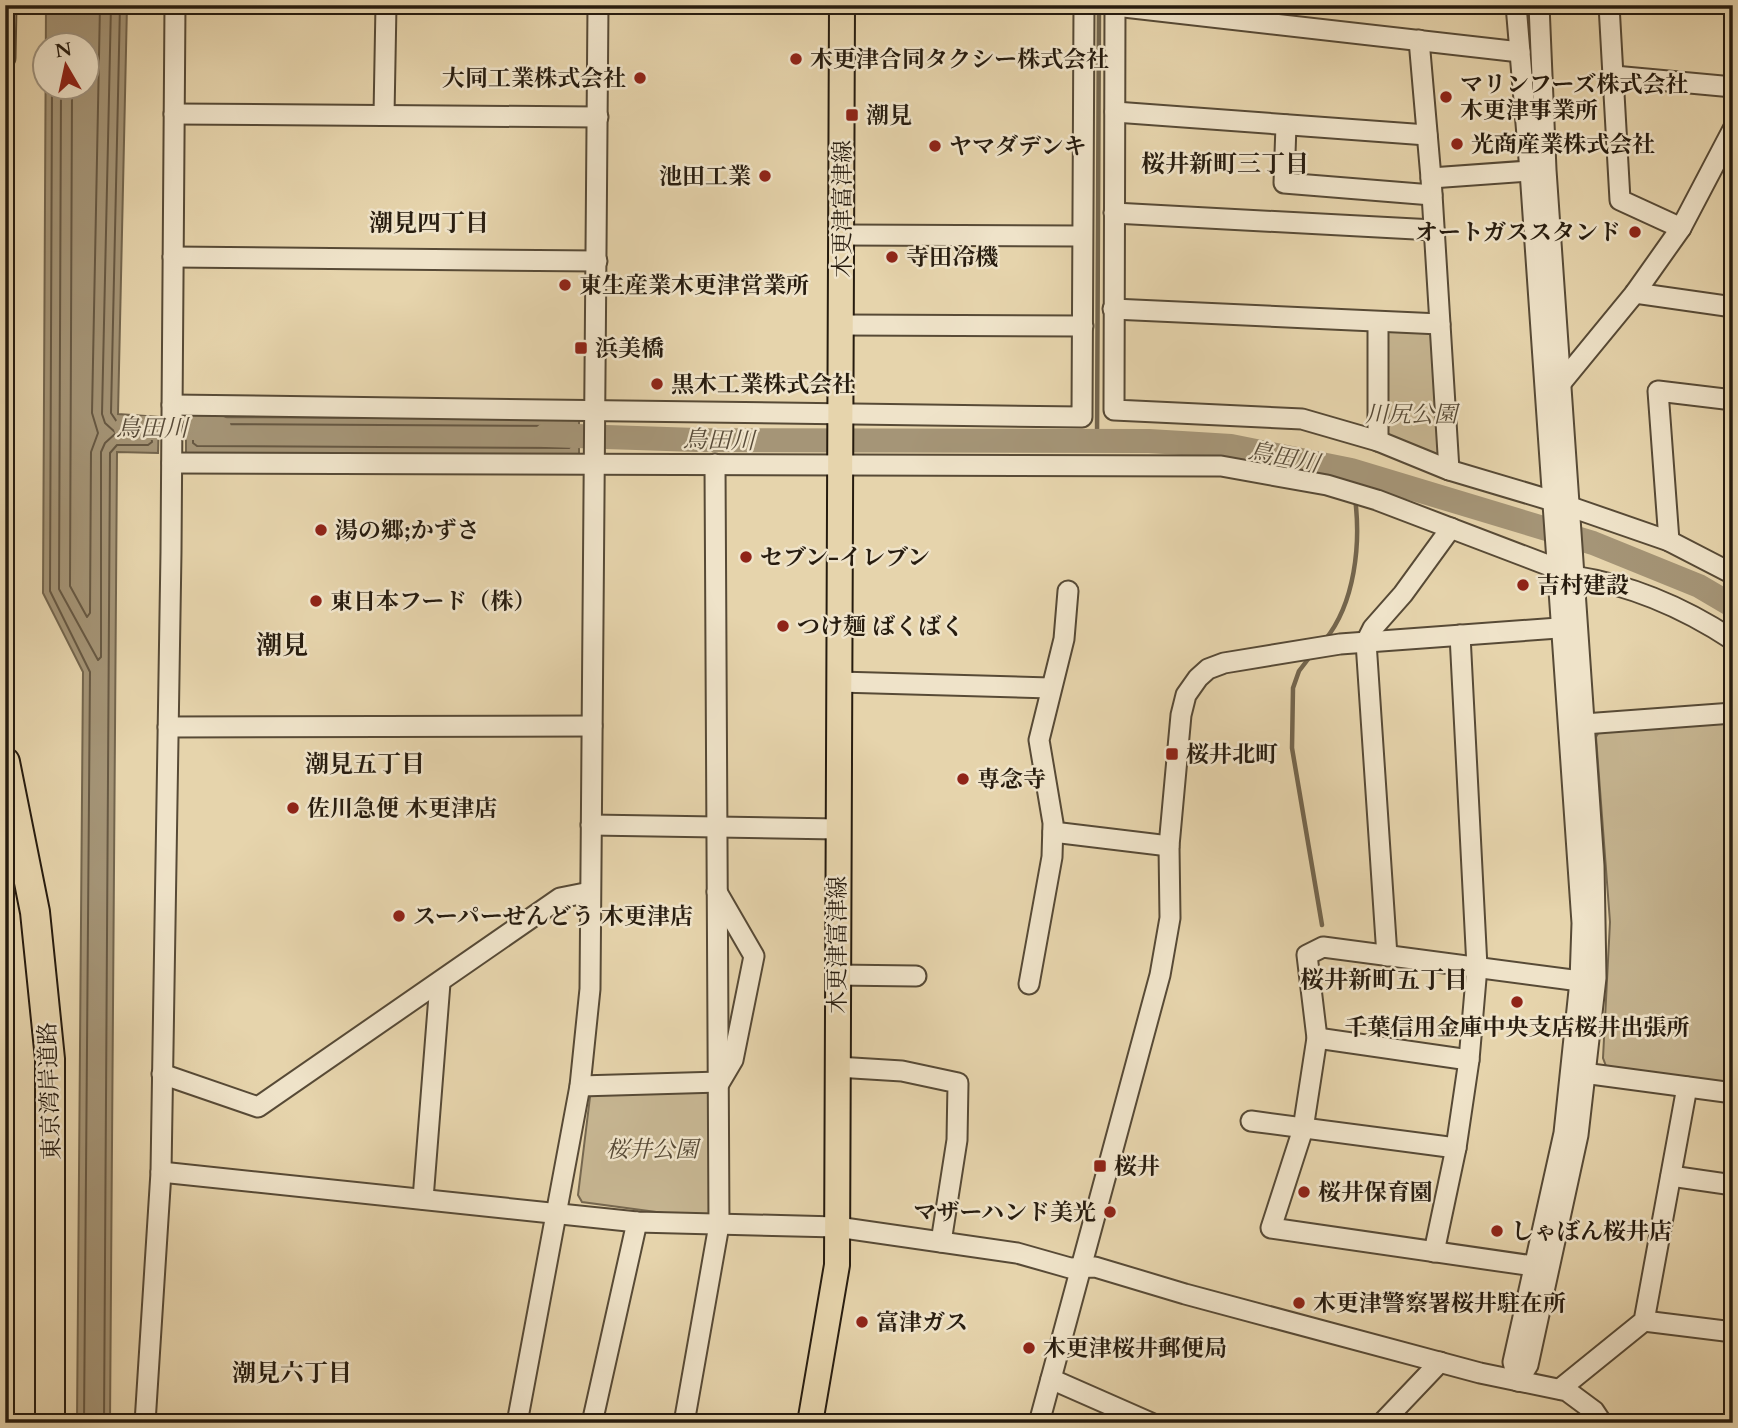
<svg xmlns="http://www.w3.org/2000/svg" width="1738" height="1428" font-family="Cardo,'Noto Serif JP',serif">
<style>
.green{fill:#c6b591;stroke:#766850;stroke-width:2}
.water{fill:#a59577;stroke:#73654d;stroke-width:2;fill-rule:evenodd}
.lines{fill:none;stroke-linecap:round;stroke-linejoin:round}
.shore{stroke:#665843;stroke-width:2}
.stream{stroke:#73654d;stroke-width:4.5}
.river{stroke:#a59577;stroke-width:24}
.minor-casing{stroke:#574a36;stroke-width:23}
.major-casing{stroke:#271c0f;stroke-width:28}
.highway-casing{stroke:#271c0f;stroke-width:32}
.minor{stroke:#efe3c9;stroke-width:19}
.major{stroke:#e6d4ac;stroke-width:24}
.highway{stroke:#e6d4ac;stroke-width:28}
.poi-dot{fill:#8f2418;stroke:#efe3c9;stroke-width:2.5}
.labels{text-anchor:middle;stroke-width:5;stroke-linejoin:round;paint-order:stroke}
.poi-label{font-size:23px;font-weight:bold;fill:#271c0f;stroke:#efe3c9;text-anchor:start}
.street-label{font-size:23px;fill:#271c0f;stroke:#efe3c9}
.park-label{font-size:23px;font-style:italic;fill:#574a36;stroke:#efe3c9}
.neighbourhood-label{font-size:24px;font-weight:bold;fill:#271c0f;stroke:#efe3c9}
.water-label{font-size:24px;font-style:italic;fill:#594c39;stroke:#efe3c9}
.quarter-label{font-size:26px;font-weight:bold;fill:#271c0f;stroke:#efe3c9}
</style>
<rect width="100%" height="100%" fill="#e6d4ac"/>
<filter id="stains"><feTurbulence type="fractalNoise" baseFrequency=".00286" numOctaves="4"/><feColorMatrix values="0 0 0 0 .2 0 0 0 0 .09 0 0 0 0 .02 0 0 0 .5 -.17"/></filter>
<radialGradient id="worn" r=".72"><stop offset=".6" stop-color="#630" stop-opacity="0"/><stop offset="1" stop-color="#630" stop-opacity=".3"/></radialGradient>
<!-- green -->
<g class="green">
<polygon points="1387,327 1433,330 1442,450 1437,455 1386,436"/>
<polygon points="1733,719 1733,1086 1606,1066 1603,1058 1610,922 1596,737 1600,730"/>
<polygon points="712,1084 712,1215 686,1216 582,1202 578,1195 591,1089"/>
</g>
<!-- water -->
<g class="water">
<path d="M 46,5 L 127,5 L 118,414 L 159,417 L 158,453 L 117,452 L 110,1423 L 77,1423 L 83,672 L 43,593 ZM 46,46 L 88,46 L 88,88 L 46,88 Z"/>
<polygon points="186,417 579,419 579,455 186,453"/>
</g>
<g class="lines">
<!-- shore -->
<g class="shore">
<polyline points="52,88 50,591 90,672 84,1423"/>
<polyline points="61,88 59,589 98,660 101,657 101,452 105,443 116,433 105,423 102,414 111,5"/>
<polyline points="72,88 70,586 87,617 90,613 91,452 98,433 92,413 100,5"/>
<polygon points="197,424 569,426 572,429 572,445 569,448 197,446 193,443 193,428"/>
<polyline points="104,1423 110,453 117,445 148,445 152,442 150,424 117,422 111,413 120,5"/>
</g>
<!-- stream -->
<g class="stream">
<polyline points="1097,441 1099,5"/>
<polyline points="1351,470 1353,486"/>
<path d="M 1325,640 C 1355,603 1361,544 1355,498"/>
<polyline points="1312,654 1299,671 1293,688 1292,748 1322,925"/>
</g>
<!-- river -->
<g class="river">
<polyline points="126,428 219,428"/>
<polyline points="546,435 697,440 1149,441 1231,446 1351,470 1593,543 1699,586 1733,606"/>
</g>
<!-- minor casing -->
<g class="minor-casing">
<g id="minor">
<polyline points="1115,5 1114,410 1302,419 1378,441 1449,470 1553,501"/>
<polyline points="1516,5 1530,171 1582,923 1580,981 1564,1133 1513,1362 1518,1381"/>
<polyline points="1609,5 1620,200 1681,228"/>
<polyline points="1115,6 1520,52"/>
<polyline points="1419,40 1431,178 1449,470"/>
<polyline points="5,58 6,5"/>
<polyline points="1614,76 1733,87"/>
<polyline points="1115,112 1427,135"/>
<polyline points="174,114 598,117"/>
<polyline points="384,115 386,5"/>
<polyline points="1286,125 1284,183 1432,195"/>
<polyline points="1431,178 1542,170"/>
<polyline points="1114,213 1434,230"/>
<polyline points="842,235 1082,236"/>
<polyline points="173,257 597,261"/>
<polyline points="1635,293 1733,307"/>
<polyline points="1113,309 1440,324"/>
<polyline points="842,325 1083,326"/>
<polyline points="1557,388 1635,293 1681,228 1733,129"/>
<polyline points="172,405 1082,417 1084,5"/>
<polyline points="1378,441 1378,322"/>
<polyline points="172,463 1221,466 1327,485 1377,500 1558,569"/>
<polyline points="1568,506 1669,541 1733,574"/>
<polyline points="1669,541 1658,391 1733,400"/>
<path d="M 1573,576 C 1632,585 1683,607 1733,640"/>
<polyline points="839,682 1050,688"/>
<polyline points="1584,724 1733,713"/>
<polyline points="168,727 592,726"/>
<polyline points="591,825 838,829"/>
<polyline points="1053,832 1169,846"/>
<polyline points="1387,956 1366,642 1373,628 1403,594 1451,528"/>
<polyline points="836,975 916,976"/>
<polyline points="1029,984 1052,857 1053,823 1039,740 1064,639 1068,591"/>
<polyline points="1317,1038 1469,1060"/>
<polyline points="837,1067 902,1071 958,1083 957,1140 941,1242"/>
<polyline points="1576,1072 1733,1093"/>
<polyline points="162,1074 258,1107 560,898 590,892"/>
<polyline points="580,1086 720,1082 733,1060 754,956 717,892"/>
<polyline points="1251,1121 1456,1148"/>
<polyline points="161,1172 637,1222 837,1227 1017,1253 1070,1268 1095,1267 1185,1294 1480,1373 1567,1391 1594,1411 1602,1423"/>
<polyline points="1671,1176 1733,1185"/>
<polyline points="423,1199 440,983"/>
<polyline points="1434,1252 1456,1148 1469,1060 1477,967 1460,635"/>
<polyline points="1533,1266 1271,1228 1303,1129 1317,1038 1307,955 1323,947 1580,981"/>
<polyline points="1644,1321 1733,1332"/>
<polyline points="1051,1379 1151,1423"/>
<polyline points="1518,1381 1528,1365 1578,1135 1596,978 1594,866 1546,170 1539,5"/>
<polyline points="1560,1389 1644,1321 1687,1087"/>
<polyline points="145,1423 161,1172 171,552 175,5"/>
<polyline points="517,1423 580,1086 590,989 598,5"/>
<polyline points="592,1423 637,1222"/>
<polyline points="684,1423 719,1225 715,464"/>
<polyline points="1039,1423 1160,975 1170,918 1169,846 1181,715 1186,695 1198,678 1208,669 1224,663 1340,644 1572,627"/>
<polyline points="1382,1423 1440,1362"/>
</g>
</g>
<!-- major casing -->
<g class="major-casing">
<polyline id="major" points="810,1423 837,1265 842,5"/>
</g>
<!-- highway casing -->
<g class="highway-casing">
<polyline id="highway" points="5,762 35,912 50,1059 50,1423"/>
</g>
<!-- minor -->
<use href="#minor" class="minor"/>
<!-- major -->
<use href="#major" class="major"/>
<!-- highway -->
<use href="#highway" class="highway"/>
</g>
<!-- markers -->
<g class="poi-dot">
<circle cx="796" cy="59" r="7"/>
<circle cx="640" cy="78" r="7"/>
<circle cx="1446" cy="97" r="7"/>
<rect x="845" y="108" width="14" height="14" rx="3.5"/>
<circle cx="1457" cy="144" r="7"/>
<circle cx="935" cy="146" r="7"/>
<circle cx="765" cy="176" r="7"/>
<circle cx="1635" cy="232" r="7"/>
<circle cx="892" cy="257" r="7"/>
<circle cx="565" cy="285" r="7"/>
<rect x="574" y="341" width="14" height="14" rx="3.5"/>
<circle cx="657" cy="384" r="7"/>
<circle cx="321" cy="530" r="7"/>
<circle cx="746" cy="557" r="7"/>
<circle cx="1523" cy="585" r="7"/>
<circle cx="316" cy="601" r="7"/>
<circle cx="783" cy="626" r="7"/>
<rect x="1165" y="747" width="14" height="14" rx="3.5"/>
<circle cx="963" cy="779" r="7"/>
<circle cx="293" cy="808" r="7"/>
<circle cx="399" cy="916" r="7"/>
<circle cx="1517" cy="1002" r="7"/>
<rect x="1093" y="1159" width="14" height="14" rx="3.5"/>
<circle cx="1304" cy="1192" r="7"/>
<circle cx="1110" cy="1212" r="7"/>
<circle cx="1497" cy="1231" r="7"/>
<circle cx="1299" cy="1303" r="7"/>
<circle cx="862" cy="1322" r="7"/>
<circle cx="1029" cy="1348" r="7"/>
</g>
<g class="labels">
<!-- poi labels -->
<g class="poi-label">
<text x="810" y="67">木更津合同タクシー株式会社</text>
<text x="626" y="86" text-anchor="end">大同工業株式会社</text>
<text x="1460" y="92">マリンフーズ株式会社<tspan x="1460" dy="26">木更津事業所</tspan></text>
<text x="866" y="123">潮見</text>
<text x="1471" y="152">光商産業株式会社</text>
<text x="949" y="154">ヤマダデンキ</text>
<text x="751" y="184" text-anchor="end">池田工業</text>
<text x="1621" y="240" text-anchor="end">オートガススタンド</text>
<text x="906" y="265">寺田冷機</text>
<text x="579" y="293">東生産業木更津営業所</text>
<text x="595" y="356">浜美橋</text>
<text x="671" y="392">黒木工業株式会社</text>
<text x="335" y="538">湯の郷;かずさ</text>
<text x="760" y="565">セブン-イレブン</text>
<text x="1537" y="593">吉村建設</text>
<text x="330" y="609">東日本フード（株）</text>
<text x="797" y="634">つけ麺 ばくばく</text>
<text x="1186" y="762">桜井北町</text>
<text x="977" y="787">専念寺</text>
<text x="307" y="816">佐川急便 木更津店</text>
<text x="413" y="924">スーパーせんどう 木更津店</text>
<text x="1517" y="1035" text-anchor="middle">千葉信用金庫中央支店桜井出張所</text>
<text x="1114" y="1174">桜井</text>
<text x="1318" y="1200">桜井保育園</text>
<text x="1096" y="1220" text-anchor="end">マザーハンド美光</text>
<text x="1511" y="1239">しゃぼん桜井店</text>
<text x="1313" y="1311">木更津警察署桜井駐在所</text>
<text x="876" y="1330">富津ガス</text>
<text x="1043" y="1356">木更津桜井郵便局</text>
</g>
<!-- street labels -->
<g class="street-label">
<text transform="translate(842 209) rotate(-90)" y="8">木更津富津線</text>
<text transform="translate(837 945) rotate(-90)" y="8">木更津富津線</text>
<text transform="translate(49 1091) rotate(-92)" y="8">東京湾岸道路</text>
</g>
<!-- park labels -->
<g class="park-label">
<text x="1411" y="422">川尻公園</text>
<text x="652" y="1157">桜井公園</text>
</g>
<!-- neighbourhood labels -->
<g class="neighbourhood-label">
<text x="1225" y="172">桜井新町三丁目</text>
<text x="429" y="231">潮見四丁目</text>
<text x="365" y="772">潮見五丁目</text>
<text x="1384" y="988">桜井新町五丁目</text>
<text x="292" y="1381">潮見六丁目</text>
</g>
<!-- water labels -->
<g class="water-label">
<text x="152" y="436">鳥田川</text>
<text transform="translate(719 440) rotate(1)" y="8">鳥田川</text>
<text transform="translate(1284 457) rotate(11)" y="8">鳥田川</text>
</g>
<!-- quarter labels -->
<g class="quarter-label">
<text x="282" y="654">潮見</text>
</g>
</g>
<!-- margin -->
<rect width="1738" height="1428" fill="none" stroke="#e6d4ac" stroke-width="28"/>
<rect x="7" y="7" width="1724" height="1414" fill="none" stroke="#271c0f" stroke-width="3.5"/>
<rect x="14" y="14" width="1710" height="1400" fill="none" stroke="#271c0f" stroke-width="2"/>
<!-- north arrow -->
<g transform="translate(66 66) rotate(351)"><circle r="33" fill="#efe3c9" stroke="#9f937f" stroke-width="2"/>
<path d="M0-5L12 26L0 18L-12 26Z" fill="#8f2418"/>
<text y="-10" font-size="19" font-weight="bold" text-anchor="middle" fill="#271c0f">N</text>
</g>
<rect width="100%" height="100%" filter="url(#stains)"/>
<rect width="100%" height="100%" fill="url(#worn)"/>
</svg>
